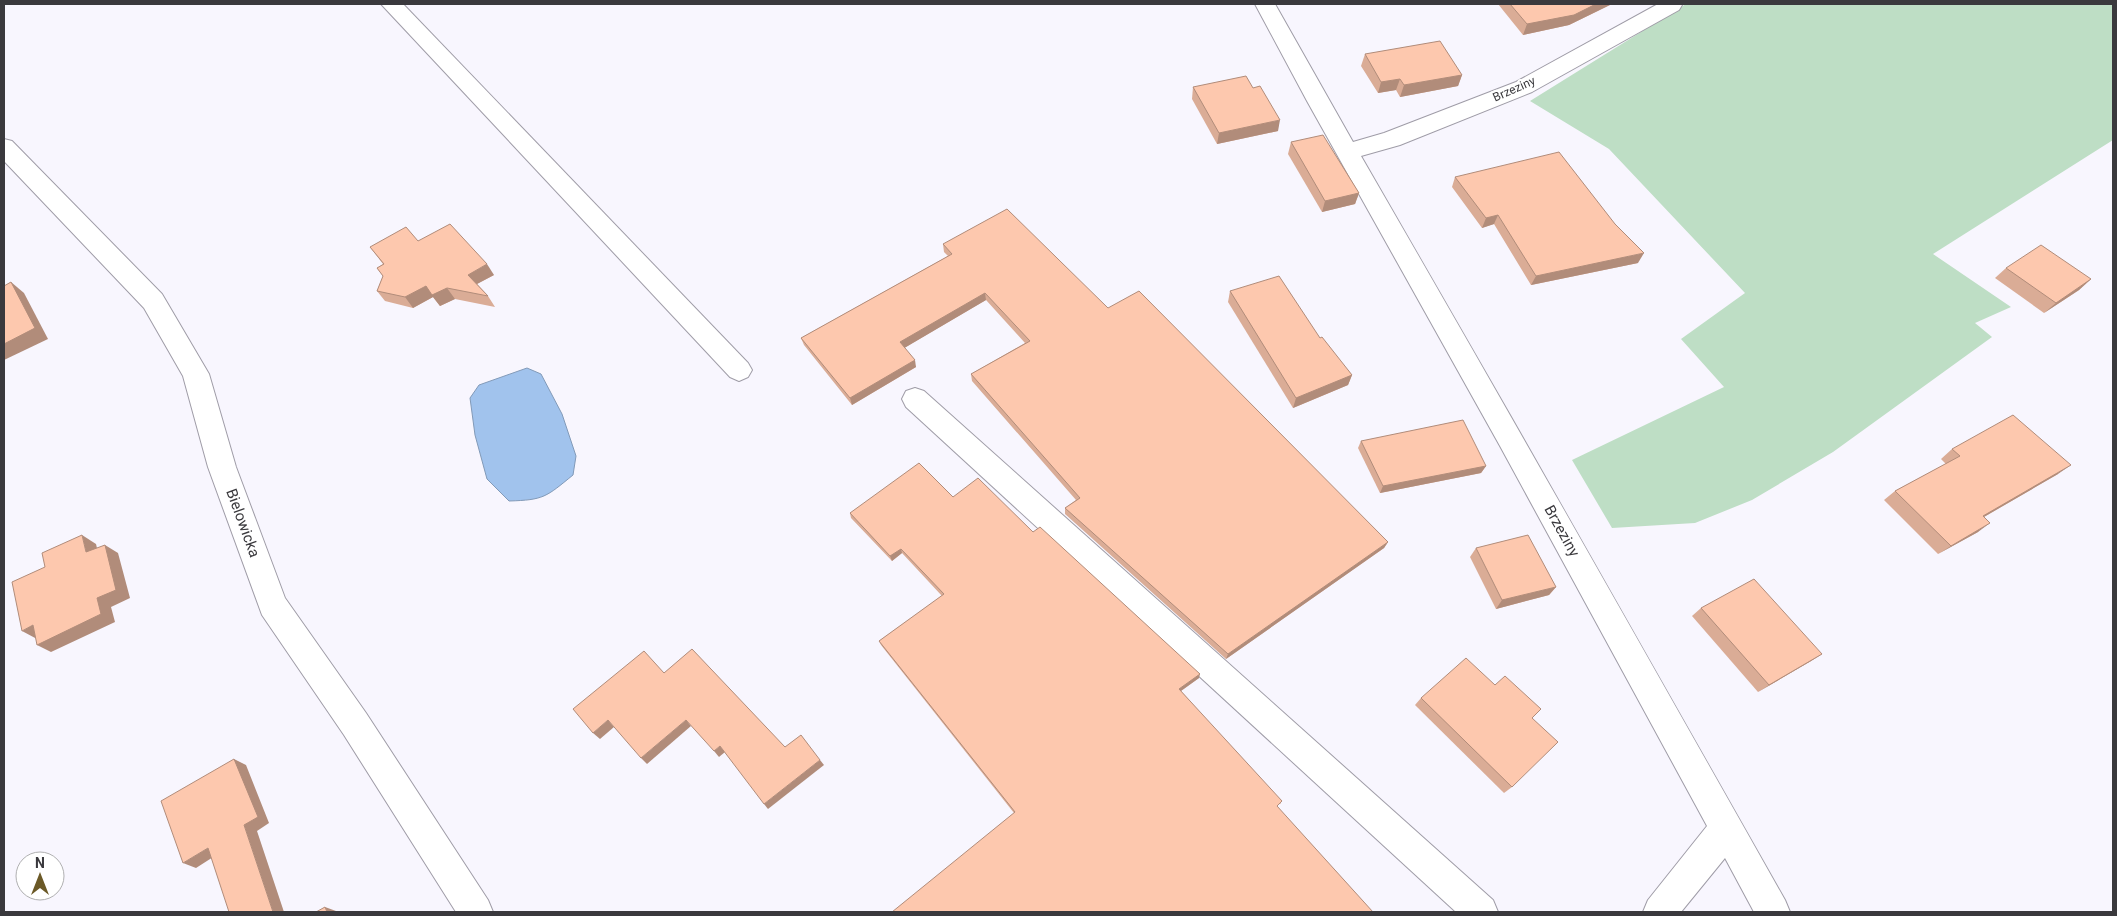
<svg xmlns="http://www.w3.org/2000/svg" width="2117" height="916" font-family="Roboto,sans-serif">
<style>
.green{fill:#bedec5}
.water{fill:#a1c3ed;stroke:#829ab8}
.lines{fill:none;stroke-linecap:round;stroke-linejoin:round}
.minor-casing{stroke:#9f9ca7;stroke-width:2}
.minor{fill:#fff;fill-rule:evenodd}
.wall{fill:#daac96}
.shaded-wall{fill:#b18c7a}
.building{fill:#fdc8ae;stroke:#b18c7a}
.labels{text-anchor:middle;stroke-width:4.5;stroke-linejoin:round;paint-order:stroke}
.far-street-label{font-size:12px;fill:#3a393d;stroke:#fff}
.street-label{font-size:15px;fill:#3a393d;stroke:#fff}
</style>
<rect width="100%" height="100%" fill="#f8f6fe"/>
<!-- green -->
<polygon class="green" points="1686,4 2113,4 2113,140 1933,254 2011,307 1975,323 1992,337 1833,452 1752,500 1695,523 1612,528 1572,460 1724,387 1681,339 1745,293 1609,149 1530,101"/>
<!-- water -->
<path class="water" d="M 527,368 L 541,374 L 562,414 L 576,456 L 573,475 C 546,497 544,500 509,501 L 487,479 L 475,435 L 470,398 L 479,385 Z"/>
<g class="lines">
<!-- minor casing -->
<g class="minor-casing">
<g id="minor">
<polygon points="381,4 403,4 748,363 752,370 748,377 739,381 730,377"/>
<path d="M 1255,4 L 1275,4 L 1353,142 L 1384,133 L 1516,82 L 1658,4 L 1682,5 L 1679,10 L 1532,92 L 1400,145 L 1361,156 C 1504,403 1645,652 1785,900 L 1790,912 L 1754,912 L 1725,858 L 1681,912 L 1643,912 L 1648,900 L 1707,826 L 1500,446 L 1307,101 Z"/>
<polygon points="4,139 12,141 162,294 209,374 236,467 285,598 366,713 488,900 493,912 456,912 344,735 262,615 208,467 183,376 144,308 4,161"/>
<polygon points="915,388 924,391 1493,900 1498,912 1456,912 906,407 902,399 906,391"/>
</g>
</g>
<!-- minor -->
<use href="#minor" class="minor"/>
</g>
<!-- wall -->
<g class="wall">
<polygon points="1498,4 1612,4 1569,25 1523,35"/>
<polygon points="1365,54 1462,75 1458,86 1400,97 1396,90 1378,93 1361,66"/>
<polygon points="1193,87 1253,88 1278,131 1217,144 1192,99"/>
<polygon points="1291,142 1359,193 1355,204 1322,212 1288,154"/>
<polygon points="1455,177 1638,263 1531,285 1494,224 1482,228 1452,187"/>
<polygon points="943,244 1108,308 1388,542 1384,548 1226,659 1065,514 1065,508 1076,500 972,381 971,374 1025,343 986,300 904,348 916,367 852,405 804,345 801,338 948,256 944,252"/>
<polygon points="370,247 494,275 477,284 488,296 495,307 455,299 440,306 433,297 413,308 385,301 377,291 383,276 377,268 383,264"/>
<polygon points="2006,268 2091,279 2079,290 2044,313 1995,278"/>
<polygon points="1230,291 1320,338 1352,375 1348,385 1293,408 1228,302"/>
<polygon points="1361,441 1486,466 1481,473 1380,493 1358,448"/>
<polygon points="1952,449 2058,474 1984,517 1978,532 1938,554 1884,500 1895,491 1946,464 1941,459"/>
<polygon points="953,497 1033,532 1199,678 1181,691 1281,804 1014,813 881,645 879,641 942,596 902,553 892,561 851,518 850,513"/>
<polygon points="1476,548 1556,587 1549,595 1496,609 1470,557"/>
<polygon points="1701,608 1822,654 1811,661 1758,692 1692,616"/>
<polygon points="1421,698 1532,718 1512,787 1504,793 1415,705"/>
</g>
<!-- shaded-wall -->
<g class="shaded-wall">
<polygon points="1596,4 1612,4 1569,25 1523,35 1527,24"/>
<polygon points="1462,75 1458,86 1400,97 1404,85"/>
<polygon points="1400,79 1396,90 1378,93 1381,82"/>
<polygon points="1280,120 1278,131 1217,144 1219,133"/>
<polygon points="1359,193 1355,204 1322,212 1325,201"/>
<polygon points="1498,215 1494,224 1482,228 1486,218"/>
<polygon points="1644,253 1638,263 1531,285 1536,276"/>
<polygon points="487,264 494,275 475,285 468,275"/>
<polygon points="2091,279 2079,290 2044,313 2056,303"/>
<polygon points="11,282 24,293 48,339 4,360 4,344"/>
<polygon points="426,286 447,288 455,299 440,306 433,297 413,308 405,297"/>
<polygon points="985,293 986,300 901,350 900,342"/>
<polygon points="915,360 916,367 852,405 850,398"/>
<polygon points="1352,375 1348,385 1293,408 1296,398"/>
<polygon points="2071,465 2058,474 1970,525 1983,516"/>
<polygon points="1486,466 1481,473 1380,493 1383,486"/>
<polygon points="1990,523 1978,532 1938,554 1951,546"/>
<polygon points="82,535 96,544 100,561 86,552"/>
<polygon points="1388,542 1384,548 1226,659 1228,654"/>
<polygon points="105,545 118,553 130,598 111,607 115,622 51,652 37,645"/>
<polygon points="901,549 902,553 892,561 890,556"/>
<polygon points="1556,587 1549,595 1496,609 1502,600"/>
<polygon points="33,625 37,639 22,631"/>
<polygon points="1822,654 1811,661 1758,692 1769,685"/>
<polygon points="1200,674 1199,678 1178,693 1179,689"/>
<polygon points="608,720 614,727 600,739 593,733"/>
<polygon points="686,720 691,726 647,764 641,758"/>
<polygon points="720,746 725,752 719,757 714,751"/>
<polygon points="234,759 246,765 269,823 257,831 284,912 273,912 244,825"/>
<polygon points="820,760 824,765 768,809 764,804"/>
<polygon points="208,848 221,852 196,868 183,863"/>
<polygon points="325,907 336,911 337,912 327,912"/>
</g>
<!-- building -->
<g class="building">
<polygon points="1510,4 1596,4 1574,15 1527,24"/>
<polygon points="1440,41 1462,75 1404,85 1400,79 1381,82 1365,54"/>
<polygon points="1246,76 1253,88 1260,86 1280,120 1219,133 1193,87"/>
<polygon points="1323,135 1359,193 1325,201 1291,142"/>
<polygon points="1559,152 1615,224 1644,253 1536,276 1498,215 1486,218 1455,177"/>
<polygon points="1007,209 1108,308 1139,291 1388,542 1228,654 1065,508 1080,498 971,374 1030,341 985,293 900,342 915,360 850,398 801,338 952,254 943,244"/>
<polygon points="450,224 487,264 468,275 488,296 447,288 432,295 426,286 405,297 377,291 383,276 377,268 384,264 370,247 406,227 418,241"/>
<polygon points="2041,245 2091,279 2056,303 2006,268"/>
<polygon points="1279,276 1320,338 1322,337 1352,375 1296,398 1230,291"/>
<polygon points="11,282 35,328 4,344 4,286"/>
<polygon points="2013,415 2071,465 1983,516 1990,523 1951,546 1895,491 1960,456 1952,449"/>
<polygon points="1463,420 1486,466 1383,486 1361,441"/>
<polygon points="919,463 953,497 978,478 1033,532 1040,527 1200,674 1179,689 1282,801 1277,806 1373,912 892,912 1015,812 879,641 944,594 901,549 890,556 850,513"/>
<polygon points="82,535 86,552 105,545 116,590 97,598 101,614 37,645 33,625 22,631 12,582 45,567 42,553"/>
<polygon points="1528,535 1556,587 1502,600 1476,548"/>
<polygon points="1754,579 1822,654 1769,685 1701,608"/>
<polygon points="692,649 785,747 801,735 820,760 764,804 720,746 714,751 686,720 641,758 608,720 593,733 573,709 644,651 664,673"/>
<polygon points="1466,658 1495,685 1505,676 1541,709 1532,718 1558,742 1512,787 1421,698"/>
<polygon points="234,759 258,817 244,825 273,912 229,912 208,848 183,863 161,801"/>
<polygon points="325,907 327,912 316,912"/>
</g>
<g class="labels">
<!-- far-street labels -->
<g class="far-street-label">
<text transform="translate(1514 89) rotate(-24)" y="4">Brzeziny</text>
</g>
<!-- street labels -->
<g class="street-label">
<text transform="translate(243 523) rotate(70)" y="5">Bielowicka</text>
<text transform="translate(1562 531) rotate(61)" y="5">Brzeziny</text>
</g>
</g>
<!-- border -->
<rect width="2117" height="916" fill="none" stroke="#3a393d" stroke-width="10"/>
<!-- north arrow -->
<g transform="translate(40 876)"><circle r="24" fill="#ffffff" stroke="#b0b0b1"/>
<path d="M0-4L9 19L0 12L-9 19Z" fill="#6b5927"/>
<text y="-8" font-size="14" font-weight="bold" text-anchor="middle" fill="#3a393d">N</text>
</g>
</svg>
